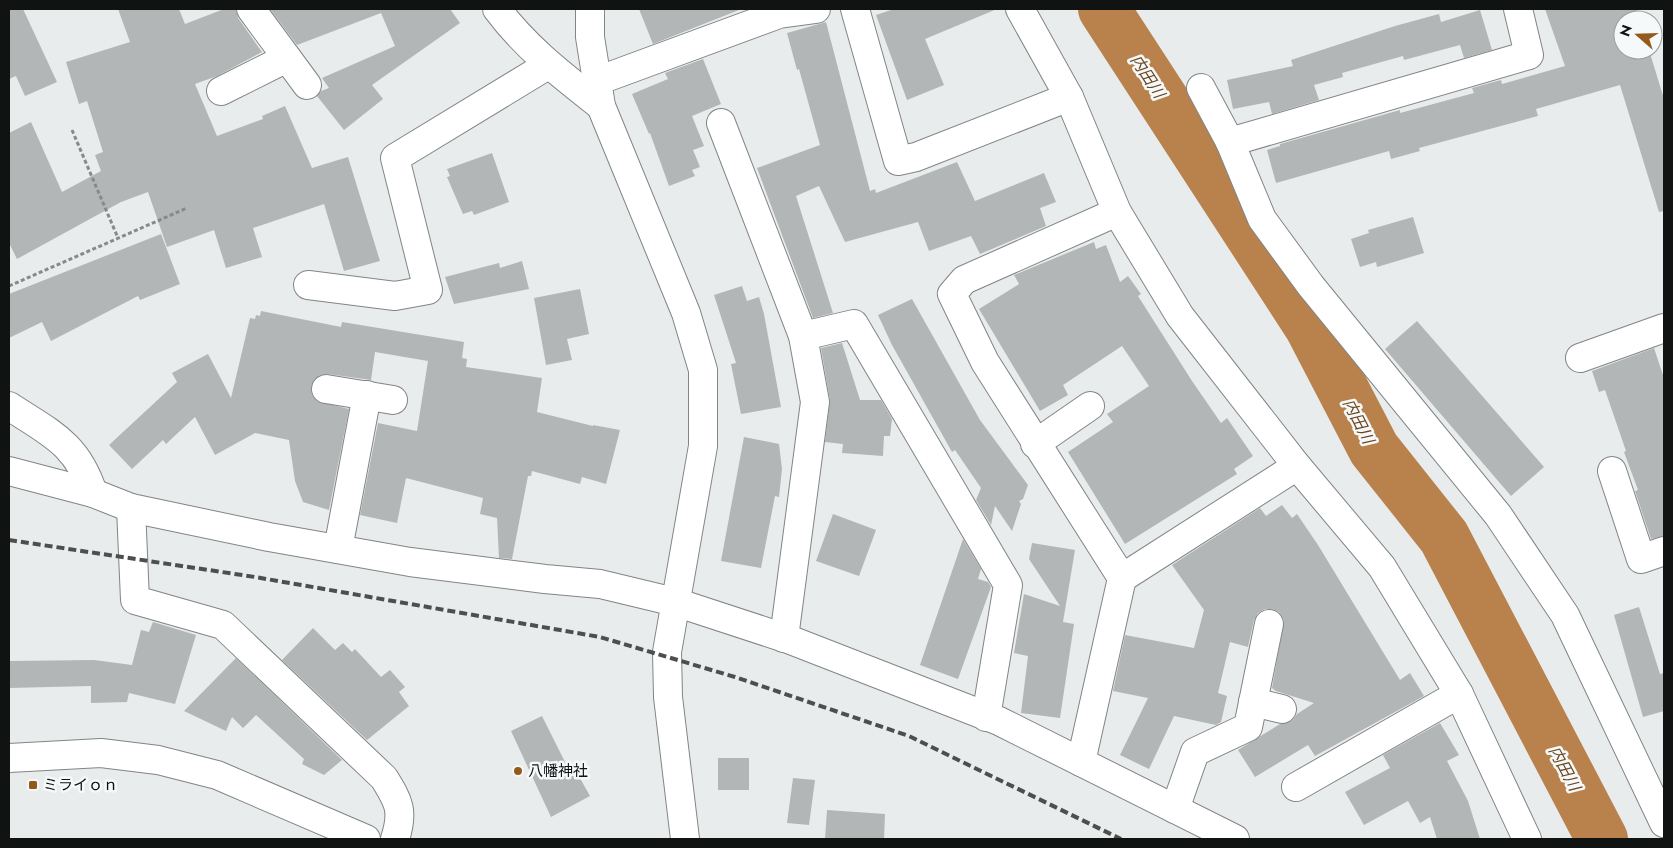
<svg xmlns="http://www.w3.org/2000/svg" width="1673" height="848" font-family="Jost,'Noto Sans JP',sans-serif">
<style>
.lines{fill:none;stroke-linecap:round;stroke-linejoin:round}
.river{stroke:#b9824d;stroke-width:52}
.building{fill:#b2b6b6}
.minor-casing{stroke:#818585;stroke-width:30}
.path{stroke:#878a8a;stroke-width:3;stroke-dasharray:4 2.5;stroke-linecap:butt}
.minor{stroke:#fff;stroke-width:28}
.rail{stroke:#4d4f4f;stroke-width:4;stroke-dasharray:8 4;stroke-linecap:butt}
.poi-dot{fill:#955a19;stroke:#f5f9f9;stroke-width:2}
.labels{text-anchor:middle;stroke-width:5;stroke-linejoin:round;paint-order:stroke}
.poi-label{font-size:15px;fill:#111313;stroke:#f5f9f9;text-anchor:start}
.water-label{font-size:16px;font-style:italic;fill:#6d461f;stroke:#f5f9f9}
</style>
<rect width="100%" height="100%" fill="#e8ecec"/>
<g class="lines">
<!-- river -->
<polyline class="river" points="1104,9 1310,326 1374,449 1444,537 1602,839"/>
</g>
<!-- building -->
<g class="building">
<polygon points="9,9 23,9 57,82 25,96 16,76 9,79"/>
<polygon points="118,9 179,9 185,24 224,9 236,9 238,18 262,52 217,76 195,84 217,136 263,119 262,116 285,106 312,168 348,157 380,261 344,271 324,204 253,228 262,257 226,268 214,230 167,247 148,192 121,202 17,259 9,243 9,133 31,122 62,192 101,171 95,155 103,152 87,101 79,104 66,62 130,42"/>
<polygon points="270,9 450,9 460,23 372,85 383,99 344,130 317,96 321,91 329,88 322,78 395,46 381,13 297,45"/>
<polygon points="639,9 739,9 739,10 653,44"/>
<polygon points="894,9 997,9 925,39 944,85 907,100 876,15"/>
<polygon points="1545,9 1636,9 1640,20 1623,20 1623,50 1649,50 1664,99 1664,211 1659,212 1620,85 1536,109 1538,116 1419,148 1420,151 1391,159 1389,151 1276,183 1267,150 1280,146 1280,144 1400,110 1400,113 1474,93 1472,88 1501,80 1502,84 1565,66"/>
<polygon points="1480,10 1492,50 1464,58 1460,45 1404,60 1403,56 1342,73 1343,77 1314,85 1319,100 1272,114 1269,102 1233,109 1227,80 1293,66 1291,60 1395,26 1439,14 1441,22"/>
<polygon points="826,22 870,191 875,189 876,193 957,162 975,201 1044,173 1056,202 1040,208 1046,226 980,254 971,236 929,251 918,222 845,242 819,186 796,196 833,313 813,318 757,168 820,145 799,69 797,70 787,33"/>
<polygon points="703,59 721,104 692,116 704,146 693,150 700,167 692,170 695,176 669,186 650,133 649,134 632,94 668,79 665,73"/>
<polygon points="492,153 509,202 474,215 472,211 463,214 447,177 450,176 447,169"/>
<polygon points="1413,217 1424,253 1377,267 1376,262 1360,267 1351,239 1369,233 1368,230"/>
<polygon points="161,234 180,284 140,300 138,296 51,341 42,322 9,338 9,294"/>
<polygon points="1094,242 1096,249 1106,245 1120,282 1128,276 1141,294 1138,296 1192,381 1221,423 1227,418 1253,456 1234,469 1237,474 1125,544 1068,452 1113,422 1107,414 1149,386 1122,346 1063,385 1068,395 1040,411 979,309 1019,284 1014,275"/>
<polygon points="522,261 529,289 454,304 445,277 499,263 500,268"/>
<polygon points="742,286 747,301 759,297 764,314 781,407 741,414 731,364 736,363 714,295"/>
<polygon points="580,289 589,334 567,339 572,360 546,365 534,298"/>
<polygon points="912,299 980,420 1028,485 1023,499 1019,501 1021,504 1012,531 995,506 991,525 976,500 981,488 955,450 952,452 892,345 878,315"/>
<polygon points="261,311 341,327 342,322 464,342 462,358 467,359 466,367 542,378 537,412 593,426 593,425 620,430 606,484 582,477 580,484 532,471 531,476 528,476 512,559 499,558 497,518 480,514 483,498 406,478 397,523 360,515 378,423 417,431 428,361 375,352 371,380 328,374 320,375 314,380 311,386 312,395 317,401 349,409 329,510 303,502 295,481 289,440 255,433 215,455 195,417 166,444 163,440 132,469 109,445 177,382 172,373 208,354 231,398 250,318 255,319 256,315 260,316"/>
<polygon points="1417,321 1544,467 1511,496 1385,349"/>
<polygon points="842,343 860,400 881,400 892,419 890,436 884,436 883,456 842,453 843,444 825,442 830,400 821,348"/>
<polygon points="1654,348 1664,378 1664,536 1651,539 1635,491 1638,490 1624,452 1626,451 1605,390 1599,392 1592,371"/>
<polygon points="744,437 779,444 782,469 779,497 775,496 761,568 721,561"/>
<polygon points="1282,505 1292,518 1297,514 1318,545 1400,680 1410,673 1424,696 1315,756 1308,745 1255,777 1238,750 1280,724 1293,720 1297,714 1314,703 1276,691 1272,688 1284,620 1279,612 1272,609 1265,609 1258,613 1254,620 1248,647 1230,642 1218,693 1227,696 1221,722 1216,725 1174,716 1149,769 1120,755 1148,698 1113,691 1125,635 1194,648 1204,610 1172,565 1260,508 1266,516"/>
<polygon points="833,514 876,530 859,576 816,561"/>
<polygon points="963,539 981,569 978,579 988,582 991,587 958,679 920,665"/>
<polygon points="1032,543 1075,550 1063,622 1074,624 1060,718 1021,713 1028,656 1014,653 1024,594 1060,606 1029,559"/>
<polygon points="1639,607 1660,674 1664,673 1664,711 1643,717 1614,615"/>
<polygon points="153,622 196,635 175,704 129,693 127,702 91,703 91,686 9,688 9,661 94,660 132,665 141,630 149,632"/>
<polygon points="313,628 335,650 343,643 352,652 355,649 381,677 390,670 405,687 399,692 409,706 367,740 282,660"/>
<polygon points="236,658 342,760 324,775 302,764 304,759 256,715 243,728 232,717 226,731 184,711"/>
<polygon points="542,716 572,776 577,773 590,796 551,817 511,731"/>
<polygon points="1440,723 1459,755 1447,761 1468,801 1480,839 1437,839 1430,817 1420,823 1408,801 1364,825 1345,792 1390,768 1383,755"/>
<rect x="718" y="758" width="31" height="32"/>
<polygon points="793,778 815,780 809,825 787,823"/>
<polygon points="827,810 885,814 884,839 825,839"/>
</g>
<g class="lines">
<!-- minor casing -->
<g class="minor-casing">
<g id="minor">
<polyline points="251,9 307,85"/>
<path d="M 497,9 C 526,48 563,76 601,106"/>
<polyline points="590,9 590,37 601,106 686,313 703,370 703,446 667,652 668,697 685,839"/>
<polyline points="855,9 898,161 916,157 1069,97"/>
<polyline points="1020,9 1069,97 1117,212 1180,316 1297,466 1382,567 1459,694 1527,839"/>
<polyline points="597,81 779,14 816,9"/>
<polyline points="1201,88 1230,142 1262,219 1311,286 1498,515 1565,615 1664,823"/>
<polyline points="221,91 287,58"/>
<polyline points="721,123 803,336 815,402 784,638"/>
<polyline points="1230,142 1529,55 1518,9"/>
<polyline points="308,285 395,296 428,290 395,158 548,65"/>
<polyline points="803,336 854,324 1008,585 986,717"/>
<polyline points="1580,358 1664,328"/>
<polyline points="326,389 393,400"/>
<path d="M 9,406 C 50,433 77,443 93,493"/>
<polyline points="1035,444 1090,406"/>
<polyline points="9,471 93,493 131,508 269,537 410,562 545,579 600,584 675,602 788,639 999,721 1235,839"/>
<polyline points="1612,471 1641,559 1664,551"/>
<path d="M 131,508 L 135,600 L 223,625 L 384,778 C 399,802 404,811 395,839"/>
<polyline points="338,549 367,395"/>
<polyline points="1122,578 1297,466"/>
<polyline points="1253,702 1282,709"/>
<polyline points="9,758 101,753 158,760 217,775 366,839"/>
<polyline points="1081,762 1122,578 985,362 952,294 964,280 1117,212"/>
<polyline points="1296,787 1459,694"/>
<polyline points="1175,809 1195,752 1248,727 1269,624"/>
</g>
</g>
<!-- path -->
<g class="path">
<polyline points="72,130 118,238"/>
<polyline points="9,286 187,208"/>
</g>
<!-- minor -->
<use href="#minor" class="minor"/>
<!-- rail -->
<polyline class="rail" points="9,540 255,577 600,637 735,677 909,736 1121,839"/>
</g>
<!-- markers -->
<g class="poi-dot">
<circle cx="518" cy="771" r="5"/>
<rect x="28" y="780" width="10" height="10" rx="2.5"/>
</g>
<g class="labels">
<!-- poi labels -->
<g class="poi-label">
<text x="528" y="776">八幡神社</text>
<text x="43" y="790">ミライｏｎ</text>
</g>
<!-- water labels -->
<g class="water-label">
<text transform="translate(1148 76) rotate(57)" y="6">内田川</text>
<text transform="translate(1359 421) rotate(63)" y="6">内田川</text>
<text transform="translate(1565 768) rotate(62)" y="6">内田川</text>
</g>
</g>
<!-- border -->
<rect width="1673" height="848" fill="none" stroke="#111313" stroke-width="20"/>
<!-- north arrow -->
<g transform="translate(1638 35) rotate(290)"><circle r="24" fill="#f5f9f9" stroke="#9a9d9d"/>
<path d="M0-4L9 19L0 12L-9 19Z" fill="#955a19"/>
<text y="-8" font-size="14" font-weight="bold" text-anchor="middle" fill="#111313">N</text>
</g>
</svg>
